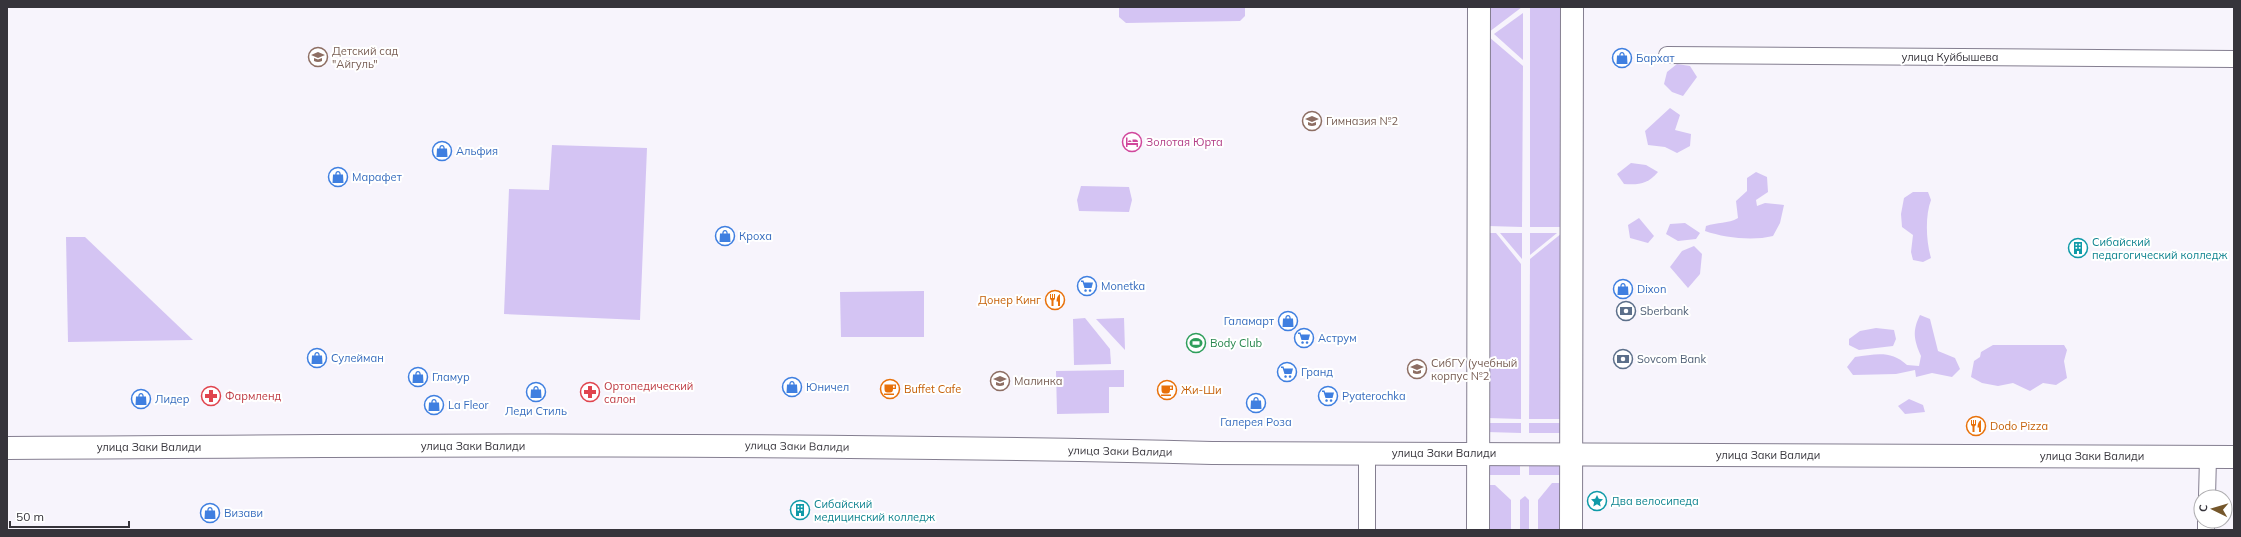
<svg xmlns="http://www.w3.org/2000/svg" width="2241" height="537" font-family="Mulish,sans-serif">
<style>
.green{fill:#d4c4f3}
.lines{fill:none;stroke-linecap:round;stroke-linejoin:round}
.street-casing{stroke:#847e90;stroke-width:18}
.secondary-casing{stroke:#847e90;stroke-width:24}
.street{stroke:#fff;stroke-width:16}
.secondary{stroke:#fff;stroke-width:22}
.labels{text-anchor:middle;stroke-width:4;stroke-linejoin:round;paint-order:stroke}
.education-label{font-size:11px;fill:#785e54;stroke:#fff;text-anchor:start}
.street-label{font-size:11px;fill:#36343b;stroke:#fff}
.shop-label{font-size:11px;fill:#366cbe;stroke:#fff;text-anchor:start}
.hotel-label{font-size:11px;fill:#b23c85;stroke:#fff;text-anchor:start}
.culture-label{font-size:11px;fill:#0d838f;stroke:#fff;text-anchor:start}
.food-label{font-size:11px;fill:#c56008;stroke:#fff;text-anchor:start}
.service-label{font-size:11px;fill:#4e5e75;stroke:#fff;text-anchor:start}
.leisure-label{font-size:11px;fill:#27864d;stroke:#fff;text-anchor:start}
.health-label{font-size:11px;fill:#be3a42;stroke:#fff;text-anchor:start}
</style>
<rect width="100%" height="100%" fill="#f7f4fc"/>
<!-- green -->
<g class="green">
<polygon points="1119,7 1245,7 1245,16 1240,21 1126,23 1119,17"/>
<polygon points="1489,7 1522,7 1489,32"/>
<polygon points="1530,7 1561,7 1562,227 1530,227"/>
<polygon points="1523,13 1523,60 1494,34"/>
<polygon points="1489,37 1523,66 1522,227 1488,226"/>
<polygon points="1677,64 1690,66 1697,77 1683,96 1672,92 1664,84 1667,72"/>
<polygon points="1670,108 1680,115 1675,130 1691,134 1690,146 1677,153 1665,147 1648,145 1645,131"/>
<polygon points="552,145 647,148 640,320 504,314 509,189 549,190"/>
<path d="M 1631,163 L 1646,165 L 1658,172 C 1648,184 1639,185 1624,184 L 1617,174 Z"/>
<path d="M 1756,172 L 1767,177 L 1768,192 L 1756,200 L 1757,206 L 1765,203 L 1784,205 L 1780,223 L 1773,236 C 1753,241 1725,238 1705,231 L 1706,226 C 1717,222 1728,224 1738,218 L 1736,201 L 1747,191 L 1747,178 Z"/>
<polygon points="1081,186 1129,187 1132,200 1129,212 1079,211 1077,200"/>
<path d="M 1913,192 L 1928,192 L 1931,200 C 1925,216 1926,241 1931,258 L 1923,262 L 1913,260 L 1911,252 L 1913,235 L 1902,227 L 1901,214 L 1904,198 Z"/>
<polygon points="1639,218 1654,236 1648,243 1630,238 1628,225"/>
<polygon points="1685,223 1700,233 1696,239 1678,241 1666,234 1670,224"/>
<polygon points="1488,233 1496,233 1521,264 1521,419 1487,418"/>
<polygon points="1500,233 1522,233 1522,259"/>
<polygon points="1530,233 1557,233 1530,255"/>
<polygon points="1562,233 1561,419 1529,419 1530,259"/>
<polygon points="66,237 85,237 193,340 68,342"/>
<polygon points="1694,246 1702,254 1700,274 1688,288 1670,267 1682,251"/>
<polygon points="924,291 924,337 841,337 840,292"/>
<path d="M 1920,315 L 1930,319 L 1938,351 L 1955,358 L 1960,369 L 1952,377 L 1932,373 L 1916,377 L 1915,370 L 1896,374 L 1853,375 L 1847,367 L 1855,357 C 1876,354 1891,350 1907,365 L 1919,366 L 1921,356 C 1914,340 1912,331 1920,315 Z"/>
<polygon points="1085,318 1110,349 1111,364 1074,365 1073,319"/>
<polygon points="1124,318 1125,350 1096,319"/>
<polygon points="1876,328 1894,330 1896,339 1893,346 1859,350 1849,345 1849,339 1860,331"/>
<polygon points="1993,345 2064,345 2067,350 2064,361 2067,378 2056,385 2043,383 2030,391 2013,383 1998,386 1982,383 1971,377 1974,361 1980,357 1981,352"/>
<polygon points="1124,370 1124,387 1109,387 1109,413 1057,414 1056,371"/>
<polygon points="1909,399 1923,405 1925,412 1905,414 1898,406"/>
<polygon points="1487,423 1521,423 1521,433 1487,432"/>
<rect x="1529" y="423" width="32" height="10"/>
<polygon points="1492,463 1520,464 1520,475 1487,475 1488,465"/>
<polygon points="1529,464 1555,464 1559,466 1560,475 1529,475"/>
<polygon points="1552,483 1560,483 1560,530 1538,530 1538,500"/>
<polygon points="1487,485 1495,485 1511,500 1511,530 1487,530"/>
<polygon points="1525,496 1529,500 1529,530 1520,530 1520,500"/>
</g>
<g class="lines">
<!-- street casing -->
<g class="street-casing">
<g id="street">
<polyline points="1667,55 2234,59"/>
<polyline points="2207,497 2208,457"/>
<polyline points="1367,530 1367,453"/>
<polyline points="2206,530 2206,521"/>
</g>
</g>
<!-- secondary casing -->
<g class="secondary-casing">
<g id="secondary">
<path d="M 7,448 C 409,445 810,443 1212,453 L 2234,457"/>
<polyline points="1478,530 1479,7"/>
<polyline points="1571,530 1572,7"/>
</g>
</g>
<!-- street -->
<use href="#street" class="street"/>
<!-- secondary -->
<use href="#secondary" class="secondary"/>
</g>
<!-- icons -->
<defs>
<g id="school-ring" transform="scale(1)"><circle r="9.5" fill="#fff" stroke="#8d6e63" stroke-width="1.5"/><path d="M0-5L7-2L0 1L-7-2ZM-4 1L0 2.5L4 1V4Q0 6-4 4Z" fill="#8d6e63"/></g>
<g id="shop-ring" transform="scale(1)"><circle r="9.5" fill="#fff" stroke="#3f7fe0" stroke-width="1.5"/><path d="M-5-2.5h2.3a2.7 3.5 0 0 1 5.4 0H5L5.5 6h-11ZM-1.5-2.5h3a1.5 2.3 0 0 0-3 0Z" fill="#3f7fe0"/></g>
<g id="hotel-ring" transform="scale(1)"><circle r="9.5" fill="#fff" stroke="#d1479c" stroke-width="1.5"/><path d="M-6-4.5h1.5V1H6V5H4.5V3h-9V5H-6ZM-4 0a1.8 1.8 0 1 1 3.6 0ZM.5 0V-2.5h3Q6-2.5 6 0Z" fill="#d1479c"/></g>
<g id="building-ring" transform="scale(1)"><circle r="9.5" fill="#fff" stroke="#0f9aa8" stroke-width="1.5"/><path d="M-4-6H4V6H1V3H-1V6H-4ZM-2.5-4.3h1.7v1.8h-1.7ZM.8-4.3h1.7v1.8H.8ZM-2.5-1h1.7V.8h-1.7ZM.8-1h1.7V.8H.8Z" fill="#0f9aa8"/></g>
<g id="supermarket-ring" transform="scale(1)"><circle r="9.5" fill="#fff" stroke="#3f7fe0" stroke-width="1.5"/><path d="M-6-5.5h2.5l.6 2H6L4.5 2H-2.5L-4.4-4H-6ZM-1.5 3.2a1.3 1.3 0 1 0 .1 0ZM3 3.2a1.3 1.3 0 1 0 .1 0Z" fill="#3f7fe0"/></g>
<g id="restaurant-ring" transform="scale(1)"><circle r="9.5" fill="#fff" stroke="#e8710a" stroke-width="1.5"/><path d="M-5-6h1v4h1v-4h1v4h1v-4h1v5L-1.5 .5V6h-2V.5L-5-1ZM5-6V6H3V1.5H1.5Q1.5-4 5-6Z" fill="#e8710a"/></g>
<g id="bank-ring" transform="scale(1)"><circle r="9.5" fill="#fff" stroke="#5c6f8a" stroke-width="1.5"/><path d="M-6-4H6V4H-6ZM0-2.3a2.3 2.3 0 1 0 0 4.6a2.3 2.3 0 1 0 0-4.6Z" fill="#5c6f8a"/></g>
<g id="stadium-ring" transform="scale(1)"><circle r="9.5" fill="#fff" stroke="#2e9e5b" stroke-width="1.5"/><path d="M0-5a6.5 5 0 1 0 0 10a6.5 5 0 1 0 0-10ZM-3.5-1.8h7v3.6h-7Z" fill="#2e9e5b"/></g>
<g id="university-ring" transform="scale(1)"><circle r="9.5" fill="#fff" stroke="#8d6e63" stroke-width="1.5"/><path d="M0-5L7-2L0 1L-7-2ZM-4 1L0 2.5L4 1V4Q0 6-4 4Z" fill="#8d6e63"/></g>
<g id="cafe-ring" transform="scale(1)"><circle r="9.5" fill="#fff" stroke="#e8710a" stroke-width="1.5"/><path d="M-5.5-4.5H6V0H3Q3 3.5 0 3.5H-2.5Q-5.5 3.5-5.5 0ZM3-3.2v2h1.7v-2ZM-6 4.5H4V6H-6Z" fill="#e8710a"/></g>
<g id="pharmacy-ring" transform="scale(1)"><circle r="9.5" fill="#fff" stroke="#e0444e" stroke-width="1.5"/><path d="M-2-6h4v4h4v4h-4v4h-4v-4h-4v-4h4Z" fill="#e0444e"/></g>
<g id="sight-ring" transform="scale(1)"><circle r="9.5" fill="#fff" stroke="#0f9aa8" stroke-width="1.5"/><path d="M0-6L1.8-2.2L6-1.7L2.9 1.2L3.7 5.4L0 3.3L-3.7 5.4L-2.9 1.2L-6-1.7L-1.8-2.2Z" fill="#0f9aa8"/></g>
</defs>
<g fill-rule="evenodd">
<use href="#school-ring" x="318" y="57"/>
<use href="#shop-ring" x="1622" y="58"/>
<use href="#school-ring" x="1312" y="121"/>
<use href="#hotel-ring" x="1132" y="142"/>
<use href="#shop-ring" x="442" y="151"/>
<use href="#shop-ring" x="338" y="177"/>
<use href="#shop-ring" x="725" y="236"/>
<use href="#building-ring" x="2078" y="248"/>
<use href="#supermarket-ring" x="1087" y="286"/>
<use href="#shop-ring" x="1623" y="289"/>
<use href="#restaurant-ring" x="1055" y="300"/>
<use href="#bank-ring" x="1626" y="311"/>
<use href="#shop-ring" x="1288" y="321"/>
<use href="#supermarket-ring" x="1304" y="338"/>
<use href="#stadium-ring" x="1196" y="343"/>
<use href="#shop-ring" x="317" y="358"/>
<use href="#bank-ring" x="1623" y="359"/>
<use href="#university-ring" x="1417" y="369"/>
<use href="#supermarket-ring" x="1287" y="372"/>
<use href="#shop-ring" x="418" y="377"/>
<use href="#school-ring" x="1000" y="381"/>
<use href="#shop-ring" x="792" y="387"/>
<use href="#cafe-ring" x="890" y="389"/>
<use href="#cafe-ring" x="1167" y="390"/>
<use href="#shop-ring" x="536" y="392"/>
<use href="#pharmacy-ring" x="590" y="392"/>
<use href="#pharmacy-ring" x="211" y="396"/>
<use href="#supermarket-ring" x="1328" y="396"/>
<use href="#shop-ring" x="141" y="399"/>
<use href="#shop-ring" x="1256" y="403"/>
<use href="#shop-ring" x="434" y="405"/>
<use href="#restaurant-ring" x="1976" y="426"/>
<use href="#sight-ring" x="1597" y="501"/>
<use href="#building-ring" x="800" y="510"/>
<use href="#shop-ring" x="210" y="513"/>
</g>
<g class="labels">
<!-- education labels -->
<g class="education-label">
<text x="332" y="55">Детский сад<tspan x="332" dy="13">"Айгуль"</tspan></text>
<text x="1326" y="125">Гимназия №2</text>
<text x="1431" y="367">СибГУ (учебный<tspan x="1431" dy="13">корпус №2</tspan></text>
<text x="1014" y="385">Малинка</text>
</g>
<!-- street labels -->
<g class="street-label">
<text x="1950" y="61">улица Куйбышева</text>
<text x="473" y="450">улица Заки Валиди</text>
<text transform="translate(797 446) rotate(1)" y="4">улица Заки Валиди</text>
<text x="149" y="451">улица Заки Валиди</text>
<text transform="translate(1120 451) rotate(1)" y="4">улица Заки Валиди</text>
<text x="1444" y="457">улица Заки Валиди</text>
<text x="1768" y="459">улица Заки Валиди</text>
<text x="2092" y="460">улица Заки Валиди</text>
</g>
<!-- shop labels -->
<g class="shop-label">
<text x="1636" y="62">Бархат</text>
<text x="456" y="155">Альфия</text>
<text x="352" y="181">Марафет</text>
<text x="739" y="240">Кроха</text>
<text x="1101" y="290">Monetka</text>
<text x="1637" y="293">Dixon</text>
<text x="1274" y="325" text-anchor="end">Галамарт</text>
<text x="1318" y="342">Аструм</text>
<text x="331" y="362">Сулейман</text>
<text x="1301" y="376">Гранд</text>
<text x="432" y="381">Гламур</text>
<text x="806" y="391">Юничел</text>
<text x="1342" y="400">Pyaterochka</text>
<text x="155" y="403">Лидер</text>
<text x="448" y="409">La Fleor</text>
<text x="536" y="415" text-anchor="middle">Леди Стиль</text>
<text x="1256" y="426" text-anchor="middle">Галерея Роза</text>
<text x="224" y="517">Визави</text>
</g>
<!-- hotel labels -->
<g class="hotel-label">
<text x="1146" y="146">Золотая Юрта</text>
</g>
<!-- culture labels -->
<g class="culture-label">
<text x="2092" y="246">Сибайский<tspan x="2092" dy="13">педагогический колледж</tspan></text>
<text x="1611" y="505">Два велосипеда</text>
<text x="814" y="508">Сибайский<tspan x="814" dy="13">медицинский колледж</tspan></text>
</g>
<!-- food labels -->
<g class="food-label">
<text x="1041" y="304" text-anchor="end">Донер Кинг</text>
<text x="904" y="393">Buffet Cafe</text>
<text x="1181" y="394">Жи-Ши</text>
<text x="1990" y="430">Dodo Pizza</text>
</g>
<!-- service labels -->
<g class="service-label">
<text x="1640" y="315">Sberbank</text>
<text x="1637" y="363">Sovcom Bank</text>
</g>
<!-- leisure labels -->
<g class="leisure-label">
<text x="1210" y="347">Body Club</text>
</g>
<!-- health labels -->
<g class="health-label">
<text x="604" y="390">Ортопедический<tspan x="604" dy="13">салон</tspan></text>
<text x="225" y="400">Фармленд</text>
</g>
</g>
<!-- border -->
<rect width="2241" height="537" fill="none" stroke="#36343b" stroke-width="16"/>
<!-- north arrow -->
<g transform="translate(2213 509) rotate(275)"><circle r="19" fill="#ffffff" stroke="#afaeb1"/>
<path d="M0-3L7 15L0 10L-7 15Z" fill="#75572b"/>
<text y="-6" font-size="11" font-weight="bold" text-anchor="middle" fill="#36343b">С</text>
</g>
<!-- scale -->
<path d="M10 521v6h119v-6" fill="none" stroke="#36343b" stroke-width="2"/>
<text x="16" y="521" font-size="12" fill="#36343b" stroke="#ffffff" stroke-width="3" paint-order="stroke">50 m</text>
</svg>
